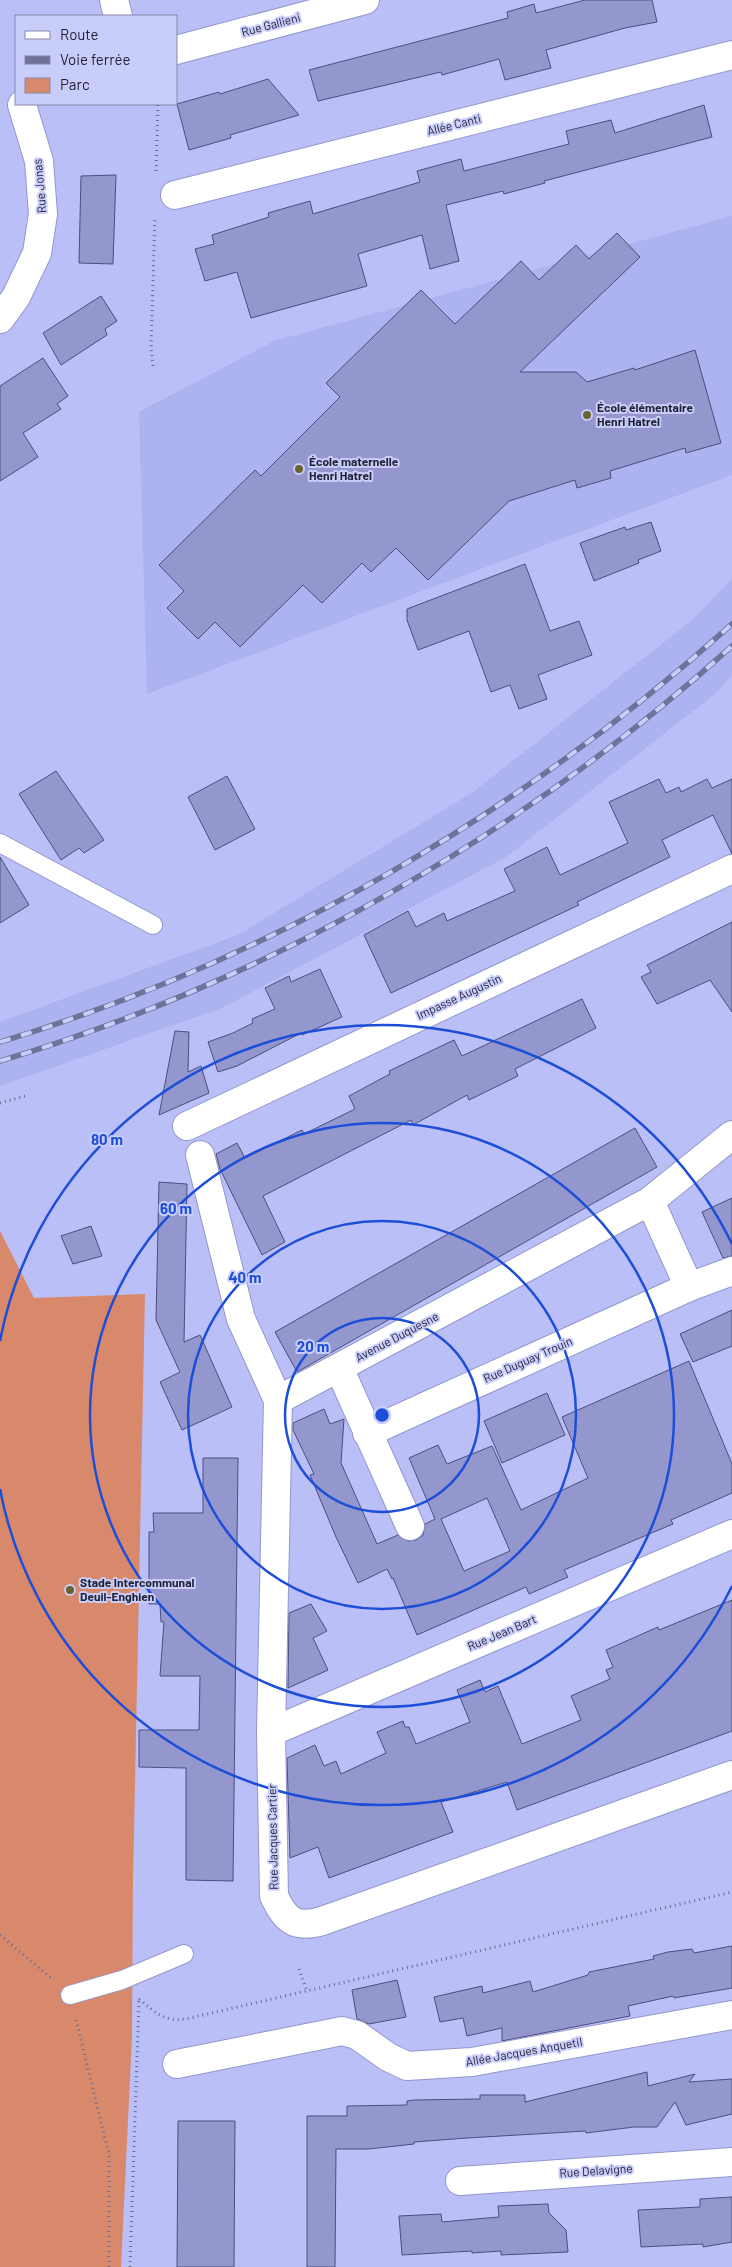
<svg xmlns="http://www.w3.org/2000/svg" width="732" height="2267" font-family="Barlow,sans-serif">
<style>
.built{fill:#adb2f0}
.green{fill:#d9896b}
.building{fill:#9397cd;stroke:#4c4e7e;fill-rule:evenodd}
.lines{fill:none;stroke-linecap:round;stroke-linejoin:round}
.lane-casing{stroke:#9397cc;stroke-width:20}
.street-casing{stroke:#9397cc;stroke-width:30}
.path{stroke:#696c91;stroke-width:3;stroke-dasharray:1 4;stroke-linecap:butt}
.lane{stroke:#fff;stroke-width:18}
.street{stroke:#fff;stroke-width:28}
.rail-casing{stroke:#6f7299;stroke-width:5.5}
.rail{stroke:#c9cdfa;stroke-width:4;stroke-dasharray:11;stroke-linecap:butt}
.ring{fill:none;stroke:#1d4ed8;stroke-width:2.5}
.poi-dot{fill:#6a622f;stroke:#c9cdfa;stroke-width:2}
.labels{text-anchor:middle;stroke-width:4;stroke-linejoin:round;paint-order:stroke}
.street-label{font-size:12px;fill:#1e2034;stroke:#c9cdfa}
.poi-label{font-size:12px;font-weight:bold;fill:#1e2034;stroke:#c9cdfa;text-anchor:start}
.centre{fill:#1d4ed8;stroke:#c9cdfa;stroke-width:2.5}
.ring-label{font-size:15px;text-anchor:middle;font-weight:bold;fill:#1d4ed8;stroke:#c9cdfa;stroke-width:4;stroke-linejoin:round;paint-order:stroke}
</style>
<rect width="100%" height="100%" fill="#babff7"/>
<!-- built -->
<g class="built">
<polygon points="732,216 732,475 147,694 139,412 274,341"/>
<polygon points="732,579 732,675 715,694 506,857 222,1008 0,1086 0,1022 238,935 473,792 691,621"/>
</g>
<!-- green -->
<polygon class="green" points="0,1231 34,1298 145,1294 133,1882 132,2037 121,2267 0,2267"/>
<!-- building -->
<g class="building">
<polygon points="585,0 652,0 657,22 625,28 546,50 551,68 505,80 499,59 442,75 441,72 318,101 309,70 508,18 507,12 534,4 536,13"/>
<polygon points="268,79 299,115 230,135 231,138 189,150 177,104 219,92 220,94"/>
<polygon points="704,105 712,137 544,181 545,183 504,194 503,191 446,205 459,261 430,269 422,235 358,254 367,286 251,318 237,272 205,281 195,249 214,244 212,235 269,217 268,213 310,201 313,214 420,182 417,171 461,159 464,171 569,144 566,131 611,120 615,133"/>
<polygon points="116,175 113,264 79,263 81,176"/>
<polygon points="617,233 640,257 520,372 576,372 587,382 634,368 635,370 695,350 721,443 686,453 685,448 610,471 611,478 577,488 575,480 509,501 428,580 396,548 371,572 362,563 322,603 303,585 240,647 215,622 198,639 167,608 184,591 159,565 255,470 261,476 340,397 326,383 421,290 455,324 521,261 539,280 576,245 589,259"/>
<polygon points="101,296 117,321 105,329 107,335 61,365 43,333"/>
<polygon points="43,358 68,396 57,404 61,409 23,433 38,457 0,481 0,386"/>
<polygon points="651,522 661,551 638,560 639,563 594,581 580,543 625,527 626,530"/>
<polygon points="525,564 550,631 579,621 592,655 538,675 547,699 519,709 510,685 491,692 469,631 418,650 407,620 407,609"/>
<polygon points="56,771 104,840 84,853 79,848 61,860 19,794"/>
<polygon points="227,776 255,829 215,850 188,797"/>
<polygon points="659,779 666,793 679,787 681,792 707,779 712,788 732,779 732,854 713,815 662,840 670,857 577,902 579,905 391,993 364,935 408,911 416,927 444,913 447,921 515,891 504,869 547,847 560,875 628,843 609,802"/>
<polygon points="0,857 29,905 0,923"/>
<polygon points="732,922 732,1012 710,980 657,1004 641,977 651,972 647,965"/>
<polygon points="320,969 342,1017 302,1035 301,1033 237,1066 218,1072 208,1042 233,1033 253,1023 252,1019 275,1009 265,988 289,976 291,982"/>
<polygon points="582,999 596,1028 515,1069 518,1076 469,1100 467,1095 413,1125 411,1120 263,1196 285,1242 262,1255 220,1169 216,1154 237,1143 245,1158 302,1130 304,1134 355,1109 349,1096 390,1074 389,1071 454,1040 462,1056"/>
<polygon points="175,1031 189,1032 188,1072 201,1066 209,1093 159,1115"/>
<polygon points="635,1128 657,1167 297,1372 275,1332"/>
<polygon points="159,1182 187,1184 184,1342 200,1335 232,1407 182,1430 160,1382 180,1372 156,1320"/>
<polygon points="732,1198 732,1256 723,1258 702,1212"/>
<polygon points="91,1226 102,1256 73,1264 61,1236"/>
<polygon points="732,1310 732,1346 693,1362 680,1334"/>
<path d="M 689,1361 L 732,1464 L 732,1493 L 671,1520 L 673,1524 L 564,1570 L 568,1577 L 529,1594 L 526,1587 L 417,1635 L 393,1578 L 392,1579 L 387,1569 L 358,1583 L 336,1537 L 310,1475 L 314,1474 L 293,1430 L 293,1423 L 324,1409 L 330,1424 L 344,1419 L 341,1463 L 377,1544 L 398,1535 L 408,1541 L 416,1540 L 423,1535 L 425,1524 L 435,1519 L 409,1458 L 438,1445 L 447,1464 L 492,1446 L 521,1510 L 588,1478 L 562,1417 ZM 487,1498 L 510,1551 L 464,1571 L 441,1519 Z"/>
<polygon points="547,1393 565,1435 502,1463 484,1421"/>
<polygon points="203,1458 238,1458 233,1881 186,1880 186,1768 139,1767 139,1730 199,1730 200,1676 160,1676 164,1622 161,1622 160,1604 149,1604 149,1532 154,1532 153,1513 203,1513"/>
<polygon points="732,1600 732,1731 517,1810 507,1782 441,1802 453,1832 329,1878 318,1847 290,1858 287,1758 315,1745 324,1766 336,1761 341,1774 386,1753 377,1732 403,1721 405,1727 409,1727 416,1744 470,1722 457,1690 480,1680 485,1692 498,1686 522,1744 581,1720 571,1696 610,1679 606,1670 613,1667 606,1650 658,1627 659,1630"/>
<polygon points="311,1604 327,1631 313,1638 328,1670 288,1688 289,1613"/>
<polygon points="732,1946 732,1988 674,1998 673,1996 628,2006 630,2016 502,2041 502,2028 467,2036 463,2018 440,2022 434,1997 482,1986 483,1993 530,1981 533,1992 588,1975 589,1972 654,1959 653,1956 668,1952 692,1949 694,1953"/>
<polygon points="397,1980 406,2017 369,2024 357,2019 352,1990"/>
<polygon points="647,2072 648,2086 695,2074 689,2082 732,2079 732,2114 686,2125 675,2102 657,2127 634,2127 586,2133 586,2131 467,2138 414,2142 414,2144 369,2149 336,2149 335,2267 307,2267 307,2116 347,2116 347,2106 407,2105 407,2101 414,2100 480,2099 480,2095 525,2095 525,2102"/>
<polygon points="178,2121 235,2121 234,2267 177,2267"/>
<polygon points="732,2197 732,2242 703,2247 703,2244 641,2247 638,2210 700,2207 700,2199"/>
<polygon points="548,2204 549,2213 566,2230 568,2252 501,2255 501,2251 472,2253 472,2251 402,2255 399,2216 441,2214 442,2222 499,2217 498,2206"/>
</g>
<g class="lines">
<!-- lane casing -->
<g class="lane-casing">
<g id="lane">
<polyline points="0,843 153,925"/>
<polyline points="70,1995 122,1980 184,1954"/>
</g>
</g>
<!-- street casing -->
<g class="street-casing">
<g id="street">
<polyline points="114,0 118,16"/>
<polyline points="176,50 365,0"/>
<polyline points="175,195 732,55"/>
<polyline points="0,319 16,297 37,253 43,214 39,161 22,105"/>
<polyline points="187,1126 732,869"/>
<polyline points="200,1155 241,1319 278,1400 650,1201 732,1135"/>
<polyline points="650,1201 689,1287"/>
<polyline points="339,1368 410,1526"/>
<path d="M 278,1400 L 271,1732 L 274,1896 C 285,1920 295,1929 322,1921 L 732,1775"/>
<polyline points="367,1433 689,1287 732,1271"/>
<polyline points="271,1732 732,1534"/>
<polyline points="177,2064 342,2031 357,2035 388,2057 407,2066 472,2062 732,2015"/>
<polyline points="460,2181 732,2162"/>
</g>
</g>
<!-- path -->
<g class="path">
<polyline points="156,171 158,104"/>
<polyline points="153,366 151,347 155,217"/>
<polyline points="0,1103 25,1096"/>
<polyline points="0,1935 51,1978"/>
<polyline points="299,1969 307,1991"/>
<path d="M 139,1999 C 156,2013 164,2022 186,2019 L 732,1892"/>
<polyline points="76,2020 109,2155 109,2267"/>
<polyline points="130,2267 139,2000"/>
</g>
<!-- lane -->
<use href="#lane" class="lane"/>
<!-- street -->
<use href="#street" class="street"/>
<!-- rail casing -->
<g class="rail-casing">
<g id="rail">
<path d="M 0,1042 C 272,960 521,813 732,624"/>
<path d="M 0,1061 C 269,981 524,833 732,646"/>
</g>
</g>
<!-- rail -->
<use href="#rail" class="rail"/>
</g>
<!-- distance rings -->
<g class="ring">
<circle cx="382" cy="1415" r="97"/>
<circle cx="382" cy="1415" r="194"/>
<circle cx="382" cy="1415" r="292"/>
<path d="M732 1586A389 389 0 0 1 0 1489M0 1341A389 389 0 0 1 732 1244"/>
</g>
<!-- markers -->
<g class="poi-dot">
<circle cx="587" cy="415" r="5"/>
<circle cx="299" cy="469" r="5"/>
<circle cx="70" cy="1590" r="5"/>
</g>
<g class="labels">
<!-- street labels -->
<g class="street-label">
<text transform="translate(271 25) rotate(-15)" y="4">Rue Gallieni</text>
<text transform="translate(454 125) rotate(-14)" y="4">Allée Canti</text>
<text transform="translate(40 186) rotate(-95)" y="4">Rue Jonas</text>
<text transform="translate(459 997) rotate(-25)" y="4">Impasse Augustin</text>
<text transform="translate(397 1337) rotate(-28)" y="4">Avenue Duquesne</text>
<text transform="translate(528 1360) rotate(-24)" y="4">Rue Duguay Trouin</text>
<text transform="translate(502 1633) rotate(-23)" y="4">Rue Jean Bart</text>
<text transform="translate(273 1837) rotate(-91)" y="4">Rue Jacques Cartier</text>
<text transform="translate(524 2052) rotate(-10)" y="4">Allée Jacques Anquetil</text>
<text transform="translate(596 2171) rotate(-4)" y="4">Rue Delavigne</text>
</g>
<!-- poi labels -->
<g class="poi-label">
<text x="597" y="412">École élémentaire<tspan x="597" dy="14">Henri Hatrel</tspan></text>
<text x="309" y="466">École maternelle<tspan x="309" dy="14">Henri Hatrel</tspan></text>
<text x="80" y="1587">Stade Intercommunal<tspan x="80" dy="14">Deuil-Enghien</tspan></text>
</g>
</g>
<circle cx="382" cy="1415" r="8" class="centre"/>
<g class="ring-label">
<text x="107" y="1145">80 m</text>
<text x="176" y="1214">60 m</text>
<text x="245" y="1283">40 m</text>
<text x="313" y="1352">20 m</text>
</g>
<!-- legend -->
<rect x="15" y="15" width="162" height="90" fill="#c9cdfa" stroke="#8588ab"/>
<rect x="25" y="31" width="25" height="8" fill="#ffffff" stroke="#8588ab"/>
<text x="60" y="40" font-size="15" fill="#1e2034">Route</text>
<rect x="25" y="56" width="25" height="8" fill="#6f7299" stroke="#8588ab"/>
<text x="60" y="65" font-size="15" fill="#1e2034">Voie ferrée</text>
<rect x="25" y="78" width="25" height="15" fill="#d9896b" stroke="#8588ab"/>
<text x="60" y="90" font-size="15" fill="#1e2034">Parc</text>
</svg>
